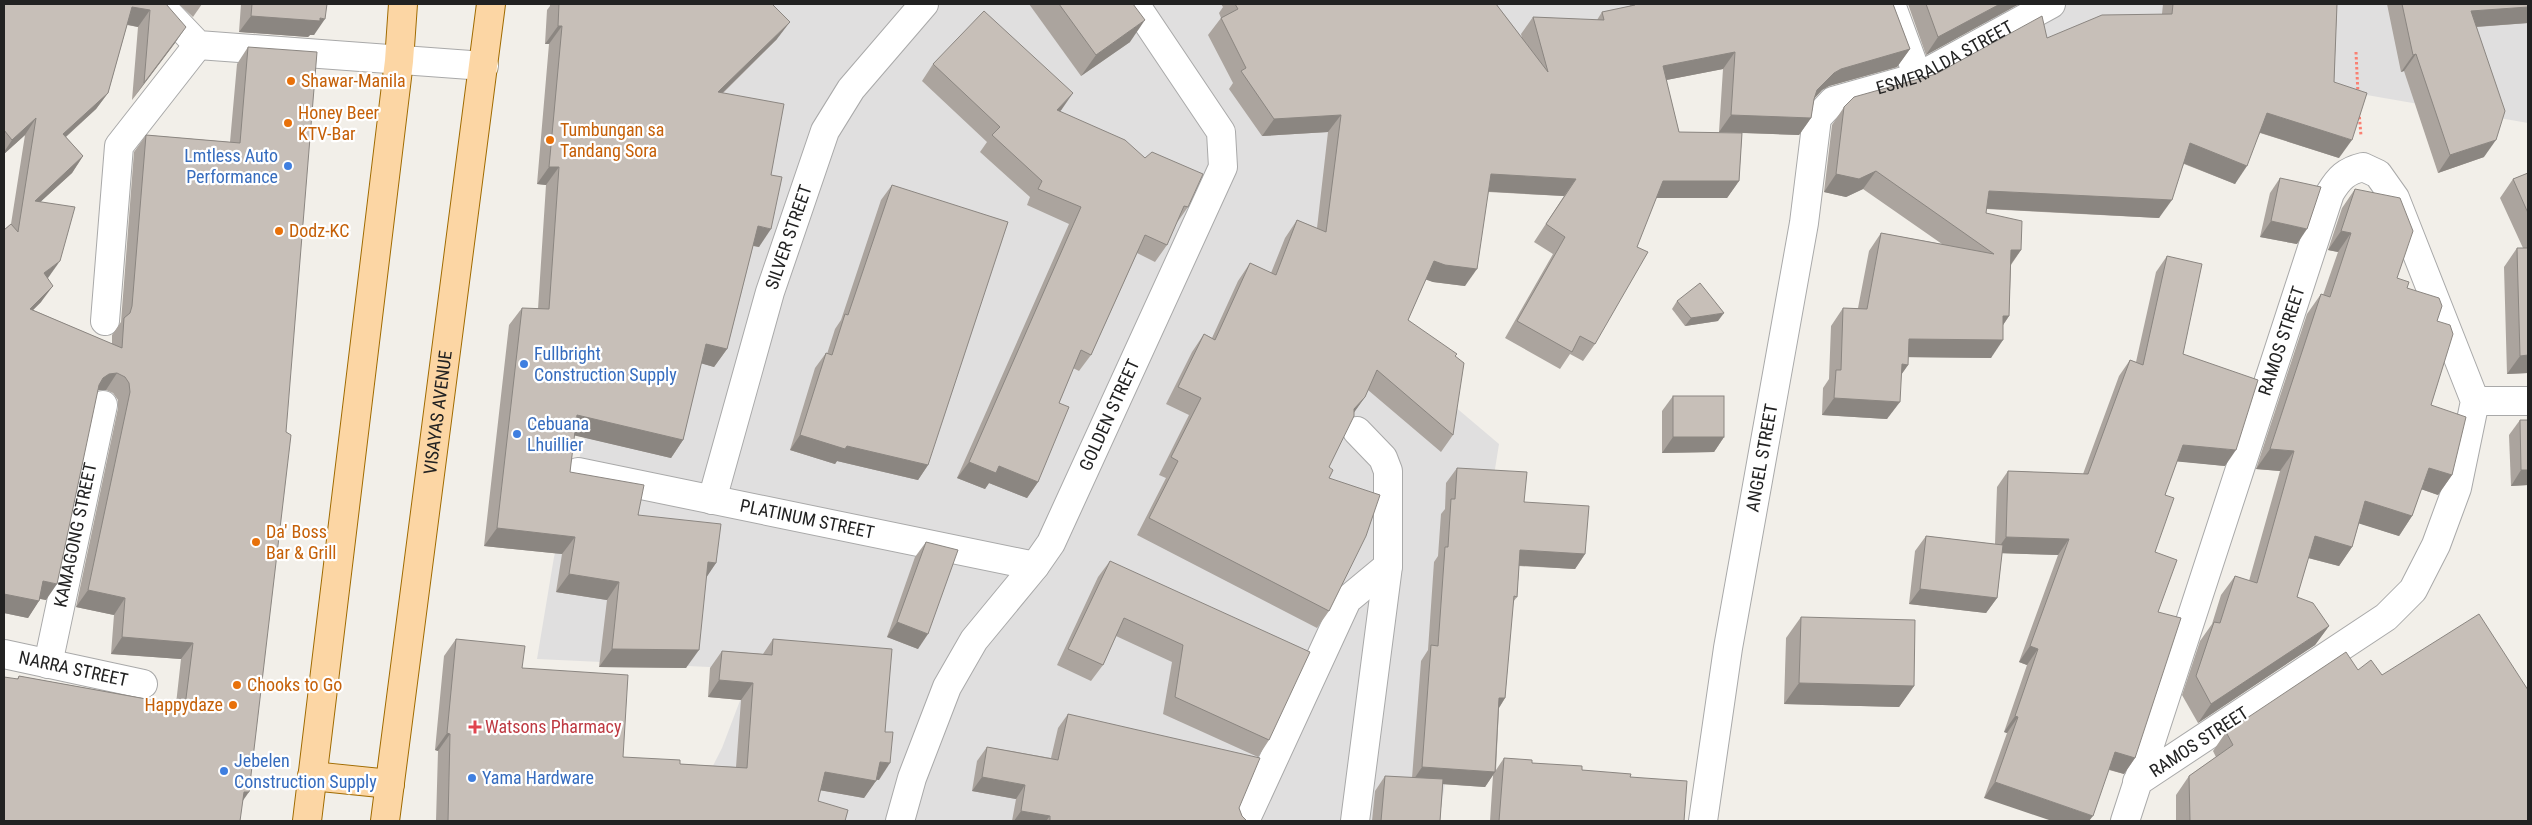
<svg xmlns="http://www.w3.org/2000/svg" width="2532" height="825" font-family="'Roboto Condensed',sans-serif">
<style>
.residential{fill:#e0dfdf}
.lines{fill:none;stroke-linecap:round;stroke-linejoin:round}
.minor-casing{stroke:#a9a9a9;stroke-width:30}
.major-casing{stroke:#a06b00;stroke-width:30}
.path{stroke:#fa8072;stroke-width:3;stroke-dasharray:2.5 2.5;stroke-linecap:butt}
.minor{stroke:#fff;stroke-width:28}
.major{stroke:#fcd6a4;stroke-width:28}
.wall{fill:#aba49e;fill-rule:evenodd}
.shaded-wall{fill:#8b8681}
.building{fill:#c7bfb8;stroke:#8b8681}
.food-dot{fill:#e8710a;stroke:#fff;stroke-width:2}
.shop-dot{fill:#3f7fe0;stroke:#fff;stroke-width:2}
.health-dot{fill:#e0444e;stroke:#fff;stroke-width:2}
.labels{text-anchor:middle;stroke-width:4.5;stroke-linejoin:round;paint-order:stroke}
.street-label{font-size:18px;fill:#222;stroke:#fff}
.food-label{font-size:18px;fill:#c56008;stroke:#fff;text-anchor:start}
.shop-label{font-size:18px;fill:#366cbe;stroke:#fff;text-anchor:start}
.health-label{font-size:18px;fill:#be3a42;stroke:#fff;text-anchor:start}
</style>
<rect width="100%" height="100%" fill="#f2efe9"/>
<!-- residential -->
<g class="residential">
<polygon points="690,4 1786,4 1455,108 1356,323 1499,444 1439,821 685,821 722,748 752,669 537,659 554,557 620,299"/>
<polygon points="1980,4 2528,4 2528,123 1987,29"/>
</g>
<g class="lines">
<!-- minor casing -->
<g class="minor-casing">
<g id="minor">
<polyline points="159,4 198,45 484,66"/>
<polyline points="1891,4 1918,77"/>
<polyline points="105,321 119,146 198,45"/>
<polyline points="2475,401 2528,401"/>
<path id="s1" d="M 578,472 L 1035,566"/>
<path id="s2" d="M 712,500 L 770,292 L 825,131 L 851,89 L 924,4"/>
<path id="s3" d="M 4,654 L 143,684"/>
<path id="s4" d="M 48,664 L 103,405"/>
<path id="s5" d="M 900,821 L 912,778 L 947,687 L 974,640 L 1035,566 L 1051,543 L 1223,167 L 1221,132 L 1135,4"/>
<polyline points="1245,821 1347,600 1388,566"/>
<polyline points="1355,821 1388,566 1388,471 1383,458 1357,431"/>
<path id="s6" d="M 1703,821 L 1728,648 L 1804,223 L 1817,118 L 1833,101 L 1918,77 L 2051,4"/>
<path id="s7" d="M 2125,821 L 2330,193 C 2339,178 2346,171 2363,167 L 2378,174 L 2395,198 L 2475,401 L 2457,488 L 2436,545 L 2413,590 L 2386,617 L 2137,782"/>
</g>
</g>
<!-- major casing -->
<g class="major-casing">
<g id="major">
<polyline points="312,776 390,784"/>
<polyline points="307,821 399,61 403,4"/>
<path id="s8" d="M 385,821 L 491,4"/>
</g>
</g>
<!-- path -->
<g class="path">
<polyline points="2356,52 2358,94"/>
<polyline points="2359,112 2361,136"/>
</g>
<!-- minor -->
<use href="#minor" class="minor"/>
<!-- major -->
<use href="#major" class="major"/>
</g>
<!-- wall -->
<g class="wall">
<polygon points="4,4 166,4 175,43 132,100 138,27 127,25 108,93 96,109 66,137 83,156 72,173 41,201 48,278 41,302 33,310 112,344 112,335 121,322 134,152 146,135 230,142 237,64 248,47 249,792 17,679 19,676 176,704 181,659 111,654 114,615 76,607 118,408 118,400 113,393 106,390 98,390 46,600 40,599 28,618 4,613 4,230 11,224 25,135 4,154"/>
<polygon points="179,4 202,4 193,17"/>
<polygon points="241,4 327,4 314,35 310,35 308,37 239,32"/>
<polygon points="550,4 772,4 777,39 723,93 771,175 759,247 753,246 727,349 714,367 701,363 683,440 671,458 574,435 570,472 716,563 706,577 686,668 599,667 607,600 556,592 562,554 484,546 509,325 522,308 538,309 546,185 537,184 549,44 545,44 547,10 550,6"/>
<polygon points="1029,4 1133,4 1130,42 1081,76"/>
<path d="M 1221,4 L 1496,4 L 1522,38 L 1521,34 L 1533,17 L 1597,20 L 1602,12 L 1629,7 L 1631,4 L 1893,4 L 1910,49 L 1897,67 L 1829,86 L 1822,90 L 1814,99 L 1811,118 L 1799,135 L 1742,133 L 1739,181 L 1727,198 L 1656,198 L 1595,344 L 1583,361 L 1570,354 L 1560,369 L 1505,338 L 1553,254 L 1534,242 L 1564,196 L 1488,192 L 1465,286 L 1433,282 L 1426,279 L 1408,320 L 1455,356 L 1453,435 L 1441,452 L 1368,390 L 1365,397 L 1354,412 L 1329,467 L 1329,611 L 1317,628 L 1137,535 L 1166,478 L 1159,475 L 1189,415 L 1166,404 L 1192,352 L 1204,334 L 1212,338 L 1238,281 L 1250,263 L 1271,273 L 1285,238 L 1297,220 L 1317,228 L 1328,132 L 1262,136 L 1229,89 L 1233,83 L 1208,35 L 1221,18 L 1219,13 L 1223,7 ZM 1723,69 L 1719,132 L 1736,133 L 1679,132 L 1666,80 Z"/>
<polygon points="1908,4 2019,4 1926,55"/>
<polygon points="2163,4 2337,4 2334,82 2339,158 2260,133 2235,184 2184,164 2159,218 1986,209 1986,213 2021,250 2011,265 2009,316 2003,325 1991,358 1908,357 1908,365 1901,375 1887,419 1822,415 1823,388 1829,379 1831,326 1843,308 1858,308 1869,251 1881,233 1942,244 1863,189 1846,197 1824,192 1832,125 1844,107 1936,74 2047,38 2162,14"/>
<polygon points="2387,4 2528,4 2528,23 2477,27 2484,157 2438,173 2404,71 2401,72"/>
<polygon points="933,64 1062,109 1060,111 1188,207 1176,224 1167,245 1155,262 1137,253 1091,355 1079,371 1073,368 1059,403 1038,482 1027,498 989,483 985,489 957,478 1069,224 1027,205 1030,197 980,152 987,142 922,81"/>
<polygon points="2528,173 2528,373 2507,374 2504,267 2517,248 2523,248 2500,198 2513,179"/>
<polygon points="2280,178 2297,244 2260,237 2270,193"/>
<polygon points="892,185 928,465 918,480 837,461 835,464 790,450 815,368 826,353 827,354 835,329 841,320 881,200"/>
<polygon points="2355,189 2397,278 2437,321 2431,405 2452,475 2438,495 2421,489 2412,516 2399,536 2359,523 2352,547 2339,566 2308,558 2297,597 2329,626 2315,645 2198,723 2182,695 2200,641 2212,624 2221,595 2235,576 2249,581 2280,471 2256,469 2307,314 2321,294 2323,295 2338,252 2328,250 2342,208"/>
<polygon points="2167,256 2183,354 2225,466 2177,461 2165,495 2155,552 2158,612 2135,758 2124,774 2109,770 1984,798 2007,733 2004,732 2027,665 2019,662 2058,555 2002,553 1997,598 1986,613 1909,604 1915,551 1926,536 1995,544 1997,487 2008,471 2083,474 2119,376 2130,360 2136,362 2156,272"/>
<polygon points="1677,301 1718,321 1685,326 1672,309"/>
<polygon points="1673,396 1724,437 1714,452 1662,453 1662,411"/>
<polygon points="2520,420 2528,420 2528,485 2511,486 2509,435"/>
<polygon points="1457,468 1524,502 1585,554 1575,569 1519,566 1517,597 1513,602 1505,698 1499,708 1496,770 1504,758 1532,763 1630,777 1684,821 1490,821 1493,775 1485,787 1443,784 1440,821 1372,821 1375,791 1385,776 1412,778 1421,661 1428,650 1434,562 1438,556 1441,514 1445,509 1446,483"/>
<polygon points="926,542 918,649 887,637 915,557"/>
<polygon points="1110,561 1269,740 1258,757 1163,714 1172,662 1116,636 1103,665 1091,681 1057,665 1098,577"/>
<polygon points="1801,617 1914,686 1899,707 1784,704 1786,638"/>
<polygon points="456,639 522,668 623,757 680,764 736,767 741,700 708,697 710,668 722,651 763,654 773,639 879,780 877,779 864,798 820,790 818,801 845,821 436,821 438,751 435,750 444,656"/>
<polygon points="2358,670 2382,675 2528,821 2176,821 2176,795 2189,776 2216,757 2213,751 2226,732"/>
<polygon points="1068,714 1239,808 1242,816 1247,821 1012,821 1016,799 972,791 977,761 987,747 1051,758 1058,728"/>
</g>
<!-- shaded-wall -->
<g class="shaded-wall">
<polygon points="2000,4 2019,4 1926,55 1938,37"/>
<polygon points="132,7 150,10 138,27 120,23"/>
<polygon points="2528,7 2528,23 2459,28 2471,11"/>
<polygon points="251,16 320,18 325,19 314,35 310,35 308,37 239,32"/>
<polygon points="1145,20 1130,42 1081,76 1096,55"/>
<polygon points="790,22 777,39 705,110 718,92"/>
<polygon points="558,26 562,26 549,44 545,44"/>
<polygon points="186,27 175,43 132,100 144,83"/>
<polygon points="1910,49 1897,67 1829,86 1822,90 1805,108 1817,90 1834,73 1841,69"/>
<polygon points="1735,52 1723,69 1651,83 1663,66"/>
<polygon points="2416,54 2404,71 2401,72 2413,55"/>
<polygon points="108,93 96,109 51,150 63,134"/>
<polygon points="1073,93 1062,109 1046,127 1057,110"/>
<polygon points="2267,113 2352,140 2339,158 2255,131"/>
<polygon points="1341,115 1328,132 1262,136 1274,119"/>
<polygon points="1731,115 1811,118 1799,135 1719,132"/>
<polygon points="36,118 25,135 4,154 4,152 12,140"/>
<polygon points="2496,140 2484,157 2438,173 2450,155"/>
<polygon points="2190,143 2247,166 2235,184 2178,161"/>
<polygon points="83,156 72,173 24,217 35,201"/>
<polygon points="549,167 559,167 546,185 537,184"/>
<polygon points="1876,171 1863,189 1846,197 1824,192 1836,174"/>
<polygon points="1491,174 1576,179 1564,196 1479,191"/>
<polygon points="1663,181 1739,181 1727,198 1651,198"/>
<polygon points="1989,191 2172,200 2159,218 1976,208"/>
<polygon points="2271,221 2307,229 2297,244 2260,237"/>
<polygon points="758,226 771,229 759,247 746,244"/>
<polygon points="2341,231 2351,233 2338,252 2328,250"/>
<polygon points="2011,250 2021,250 2008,268"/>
<polygon points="60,261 48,278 32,290 44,273"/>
<polygon points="1434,261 1477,269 1465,286 1433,282 1421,278"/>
<polygon points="53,286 41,302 18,325 30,309"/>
<polygon points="1724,313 1718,321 1685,326 1691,318"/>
<polygon points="2003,316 2009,316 1997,334"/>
<polygon points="1909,339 2003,340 1991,358 1896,357"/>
<polygon points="706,344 727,349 714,367 693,361"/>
<polygon points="2528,355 2528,373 2507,374 2520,356"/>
<polygon points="1902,364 1908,365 1896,382"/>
<polygon points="117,373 106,390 98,390 91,395 103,378 109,374"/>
<polygon points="1365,397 1353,414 1354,409"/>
<polygon points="1834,398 1900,402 1887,419 1822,415"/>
<polygon points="577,415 683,440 671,458 564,433"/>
<polygon points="800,435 847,446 928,465 918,480 837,461 835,464 790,450"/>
<polygon points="1673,437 1724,437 1714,452 1662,453"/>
<polygon points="2183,445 2236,450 2225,466 2172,461"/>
<polygon points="2270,449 2294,451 2280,471 2256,469"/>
<polygon points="969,462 999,466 1038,482 1027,498 989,483 985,489 957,478"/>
<polygon points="2429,468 2452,475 2438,495 2415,487"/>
<polygon points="2521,470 2528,470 2528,485 2511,486"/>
<polygon points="2365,501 2412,516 2399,536 2351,521"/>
<polygon points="497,528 575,537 562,554 484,546"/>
<polygon points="2315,536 2352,547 2339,566 2301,556"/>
<polygon points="2006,537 2069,539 2058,555 1995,553"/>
<polygon points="1520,550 1585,554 1575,569 1510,565"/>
<polygon points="708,562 716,563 704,581"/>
<polygon points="569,574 619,582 607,600 556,592"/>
<polygon points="43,581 57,584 46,600 32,597"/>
<polygon points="1920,589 1997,598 1986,613 1909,604"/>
<polygon points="88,590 125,598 114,615 76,607"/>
<polygon points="4,594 39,601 28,618 4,613"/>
<polygon points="897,622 928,634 918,649 887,637"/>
<polygon points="2329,626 2315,645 2198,723 2211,704"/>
<polygon points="122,637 193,643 181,659 111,654"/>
<polygon points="2030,646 2038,649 2027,665 2019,662"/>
<polygon points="612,649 699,650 686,668 599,667"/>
<polygon points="719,680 753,683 741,700 708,697"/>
<polygon points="1799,683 1914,686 1899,707 1784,704"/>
<polygon points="1499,698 1505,698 1495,714"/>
<polygon points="2015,716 2018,717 2007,733 2004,732"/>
<polygon points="447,733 450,734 438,751 435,750"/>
<polygon points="2115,752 2135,758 2124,774 2104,768"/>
<polygon points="880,762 890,763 879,780 868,779"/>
<polygon points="1422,767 1495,772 1485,787 1412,782"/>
<polygon points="825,772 876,781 864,798 813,789"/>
<polygon points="982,777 1025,785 1016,799 972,791"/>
<polygon points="1995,782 2093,816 2089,821 2052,821 1984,798"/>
<polygon points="244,792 249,792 237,809"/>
<polygon points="1021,811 1050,816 1046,821 1014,821"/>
</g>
<!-- building -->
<g class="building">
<polygon points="4,4 166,4 186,27 144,83 150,10 132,7 108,93 63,134 83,156 35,201 75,207 60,261 44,273 53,286 30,309 122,348 124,318 130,313 132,306 146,135 240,143 248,47 317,52 286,432 291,435 249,792 244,792 240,821 4,821 4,677 18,679 19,676 185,706 193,643 122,637 125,598 88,590 130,392 129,383 125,377 117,373 109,374 103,378 99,385 57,584 43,581 39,601 4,594 4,230 11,224 18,232 36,118 12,140 4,130"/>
<polygon points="252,4 327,4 325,19 320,18 320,21 251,16"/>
<polygon points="559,4 772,4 790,22 718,92 784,104 771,175 782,177 771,229 758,226 727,349 706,344 683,440 577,415 570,472 644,485 638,515 721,524 716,563 708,562 699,650 612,649 619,582 569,574 575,537 497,528 522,308 549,309 559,167 549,167 562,26 558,26"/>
<polygon points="1059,4 1133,4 1145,20 1096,55"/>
<polygon points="1235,4 1496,4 1548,72 1533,17 1604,20 1602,12 1635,5 1634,4 1893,4 1910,49 1841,69 1834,73 1817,90 1814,99 1811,118 1731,115 1735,52 1663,66 1679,132 1742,133 1739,181 1663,181 1637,247 1648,252 1595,344 1580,336 1572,352 1517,321 1565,237 1546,224 1576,179 1491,174 1477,269 1445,265 1434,261 1408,320 1457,354 1455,356 1464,363 1453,435 1377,370 1365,397 1354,409 1354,416 1329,467 1333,470 1329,478 1380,495 1366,536 1329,611 1149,518 1178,461 1171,457 1201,398 1178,387 1204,334 1215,340 1250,263 1276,275 1297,220 1326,232 1341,115 1274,119 1241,71 1246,68 1221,18 1238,9"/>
<polygon points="1926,4 2000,4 1938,37"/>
<polygon points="2173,4 2337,4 2334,82 2367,93 2352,140 2267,113 2247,166 2190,143 2172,200 1989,191 1986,213 2022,221 2021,250 2011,250 2009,316 2003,316 2003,340 1909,339 1908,365 1902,364 1900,402 1834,398 1836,370 1841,370 1843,308 1867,309 1881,233 1994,254 1876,171 1859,179 1836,174 1844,107 1854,97 1936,74 2042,16 2047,38 2102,15 2172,14"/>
<polygon points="2402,4 2528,4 2528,7 2471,11 2505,111 2496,140 2450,155 2416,54 2413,55"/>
<polygon points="984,11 1073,93 1057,110 1125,140 1145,158 1152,152 1203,174 1188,207 1184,206 1167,245 1145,235 1091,355 1081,350 1059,403 1069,407 1038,482 999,466 996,473 969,462 1081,207 1038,189 1042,181 992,135 1000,127 933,64"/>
<polygon points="2528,173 2528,213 2513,179"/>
<polygon points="2280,178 2321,187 2307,229 2271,221"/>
<polygon points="892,185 1008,222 928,465 847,446 845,449 800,435 826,353 832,355 845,314 848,315"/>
<polygon points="2355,189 2400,198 2413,231 2397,278 2409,282 2407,288 2439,298 2442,306 2437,321 2450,325 2453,334 2431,405 2466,417 2452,475 2429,468 2412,516 2365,501 2352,547 2315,536 2297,597 2313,603 2329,626 2211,704 2196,676 2214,622 2220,623 2235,576 2257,583 2294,451 2270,449 2321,294 2330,297 2351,233 2341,231"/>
<polygon points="2517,248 2528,248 2528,355 2520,356"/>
<polygon points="2167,256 2202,264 2183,354 2258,380 2236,450 2183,445 2165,495 2174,498 2155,552 2177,560 2158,612 2181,618 2135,758 2115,752 2093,816 1995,782 2018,717 2015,716 2038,649 2030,646 2069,539 2006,537 2008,471 2088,474 2130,360 2143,365"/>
<polygon points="1700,283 1724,313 1691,318 1677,301"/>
<rect x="1673" y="396" width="51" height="41"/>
<polygon points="2520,420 2528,420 2528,470 2521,470"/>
<polygon points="1457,468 1527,472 1524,502 1589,506 1585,554 1520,550 1517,597 1514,596 1505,698 1499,698 1495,772 1422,767 1431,645 1438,646 1445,547 1448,547 1451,499 1455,499"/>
<polygon points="1926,536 2003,545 1997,598 1920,589"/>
<polygon points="926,542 958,550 928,634 897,622"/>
<polygon points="1110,561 1310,652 1269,740 1175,697 1183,645 1124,618 1103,665 1068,649"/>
<polygon points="2479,614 2528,690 2528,821 2190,821 2189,776 2233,745 2226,732 2346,652 2358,670 2371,660 2382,675"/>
<polygon points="1801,617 1915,620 1914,686 1799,683"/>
<polygon points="456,639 525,646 522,668 628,675 623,757 680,760 680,764 747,768 753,683 719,680 722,651 772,655 773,639 892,649 885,732 893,732 890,763 880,762 876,781 825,772 818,801 848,810 845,821 448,821 450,734 447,733"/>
<polygon points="1068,714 1260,758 1239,808 1242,816 1247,821 1050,821 1050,816 1021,811 1025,785 982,777 987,747 1058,760"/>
<polygon points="1504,758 1532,760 1532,763 1582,766 1582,770 1631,774 1630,777 1687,781 1684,821 1499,821"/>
<polygon points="1385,776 1443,779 1440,821 1381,821"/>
</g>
<!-- markers -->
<g class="food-dot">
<circle cx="291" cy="81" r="5"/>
<circle cx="288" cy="123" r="5"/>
<circle cx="550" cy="140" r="5"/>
<circle cx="279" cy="231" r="5"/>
<circle cx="256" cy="542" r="5"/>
<circle cx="237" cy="685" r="5"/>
<circle cx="233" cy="705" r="5"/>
</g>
<g class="shop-dot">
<circle cx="288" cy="166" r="5"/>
<circle cx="524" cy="364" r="5"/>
<circle cx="517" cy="434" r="5"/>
<circle cx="224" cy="771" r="5"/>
<circle cx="472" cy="778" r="5"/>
</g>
<path class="health-dot" d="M472.5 719.5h5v5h5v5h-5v5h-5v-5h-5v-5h5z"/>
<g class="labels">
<!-- street labels -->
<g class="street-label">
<text dy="6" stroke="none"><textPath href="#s6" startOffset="856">ESMERALDA STREET</textPath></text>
<text dy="6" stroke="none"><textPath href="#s2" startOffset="274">SILVER STREET</textPath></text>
<text dy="6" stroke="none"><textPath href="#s7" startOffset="505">RAMOS STREET</textPath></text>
<text dy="6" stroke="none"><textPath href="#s8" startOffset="412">VISAYAS AVENUE</textPath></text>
<text dy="6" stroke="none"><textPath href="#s5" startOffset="461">GOLDEN STREET</textPath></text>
<text dy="6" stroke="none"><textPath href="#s6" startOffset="368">ANGEL STREET</textPath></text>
<text dy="6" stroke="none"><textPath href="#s1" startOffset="234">PLATINUM STREET</textPath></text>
<text dy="6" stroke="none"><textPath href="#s4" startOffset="132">KAMAGONG STREET</textPath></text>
<text dy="6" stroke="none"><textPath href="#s3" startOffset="71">NARRA STREET</textPath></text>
<text transform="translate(2199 742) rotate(-33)" y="6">RAMOS STREET</text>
</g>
<!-- food labels -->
<g class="food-label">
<text x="301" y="87">Shawar-Manila</text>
<text x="298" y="119">Honey Beer<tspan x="298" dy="21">KTV-Bar</tspan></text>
<text x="560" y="136">Tumbungan sa<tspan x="560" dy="21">Tandang Sora</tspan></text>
<text x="289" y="237">Dodz-KC</text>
<text x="266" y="538">Da' Boss<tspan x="266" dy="21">Bar &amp; Grill</tspan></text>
<text x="247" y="691">Chooks to Go</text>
<text x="223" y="711" text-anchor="end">Happydaze</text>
</g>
<!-- shop labels -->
<g class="shop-label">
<text x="278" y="162" text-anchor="end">Lmtless Auto<tspan x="278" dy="21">Performance</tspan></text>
<text x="534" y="360">Fullbright<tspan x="534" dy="21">Construction Supply</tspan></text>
<text x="527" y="430">Cebuana<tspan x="527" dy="21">Lhuillier</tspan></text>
<text x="234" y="767">Jebelen<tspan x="234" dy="21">Construction Supply</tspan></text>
<text x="482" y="784">Yama Hardware</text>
</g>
<!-- health labels -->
<g class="health-label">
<text x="485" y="733">Watsons Pharmacy</text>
</g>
</g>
<!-- border -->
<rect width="2532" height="825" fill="none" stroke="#222222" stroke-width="10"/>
</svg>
